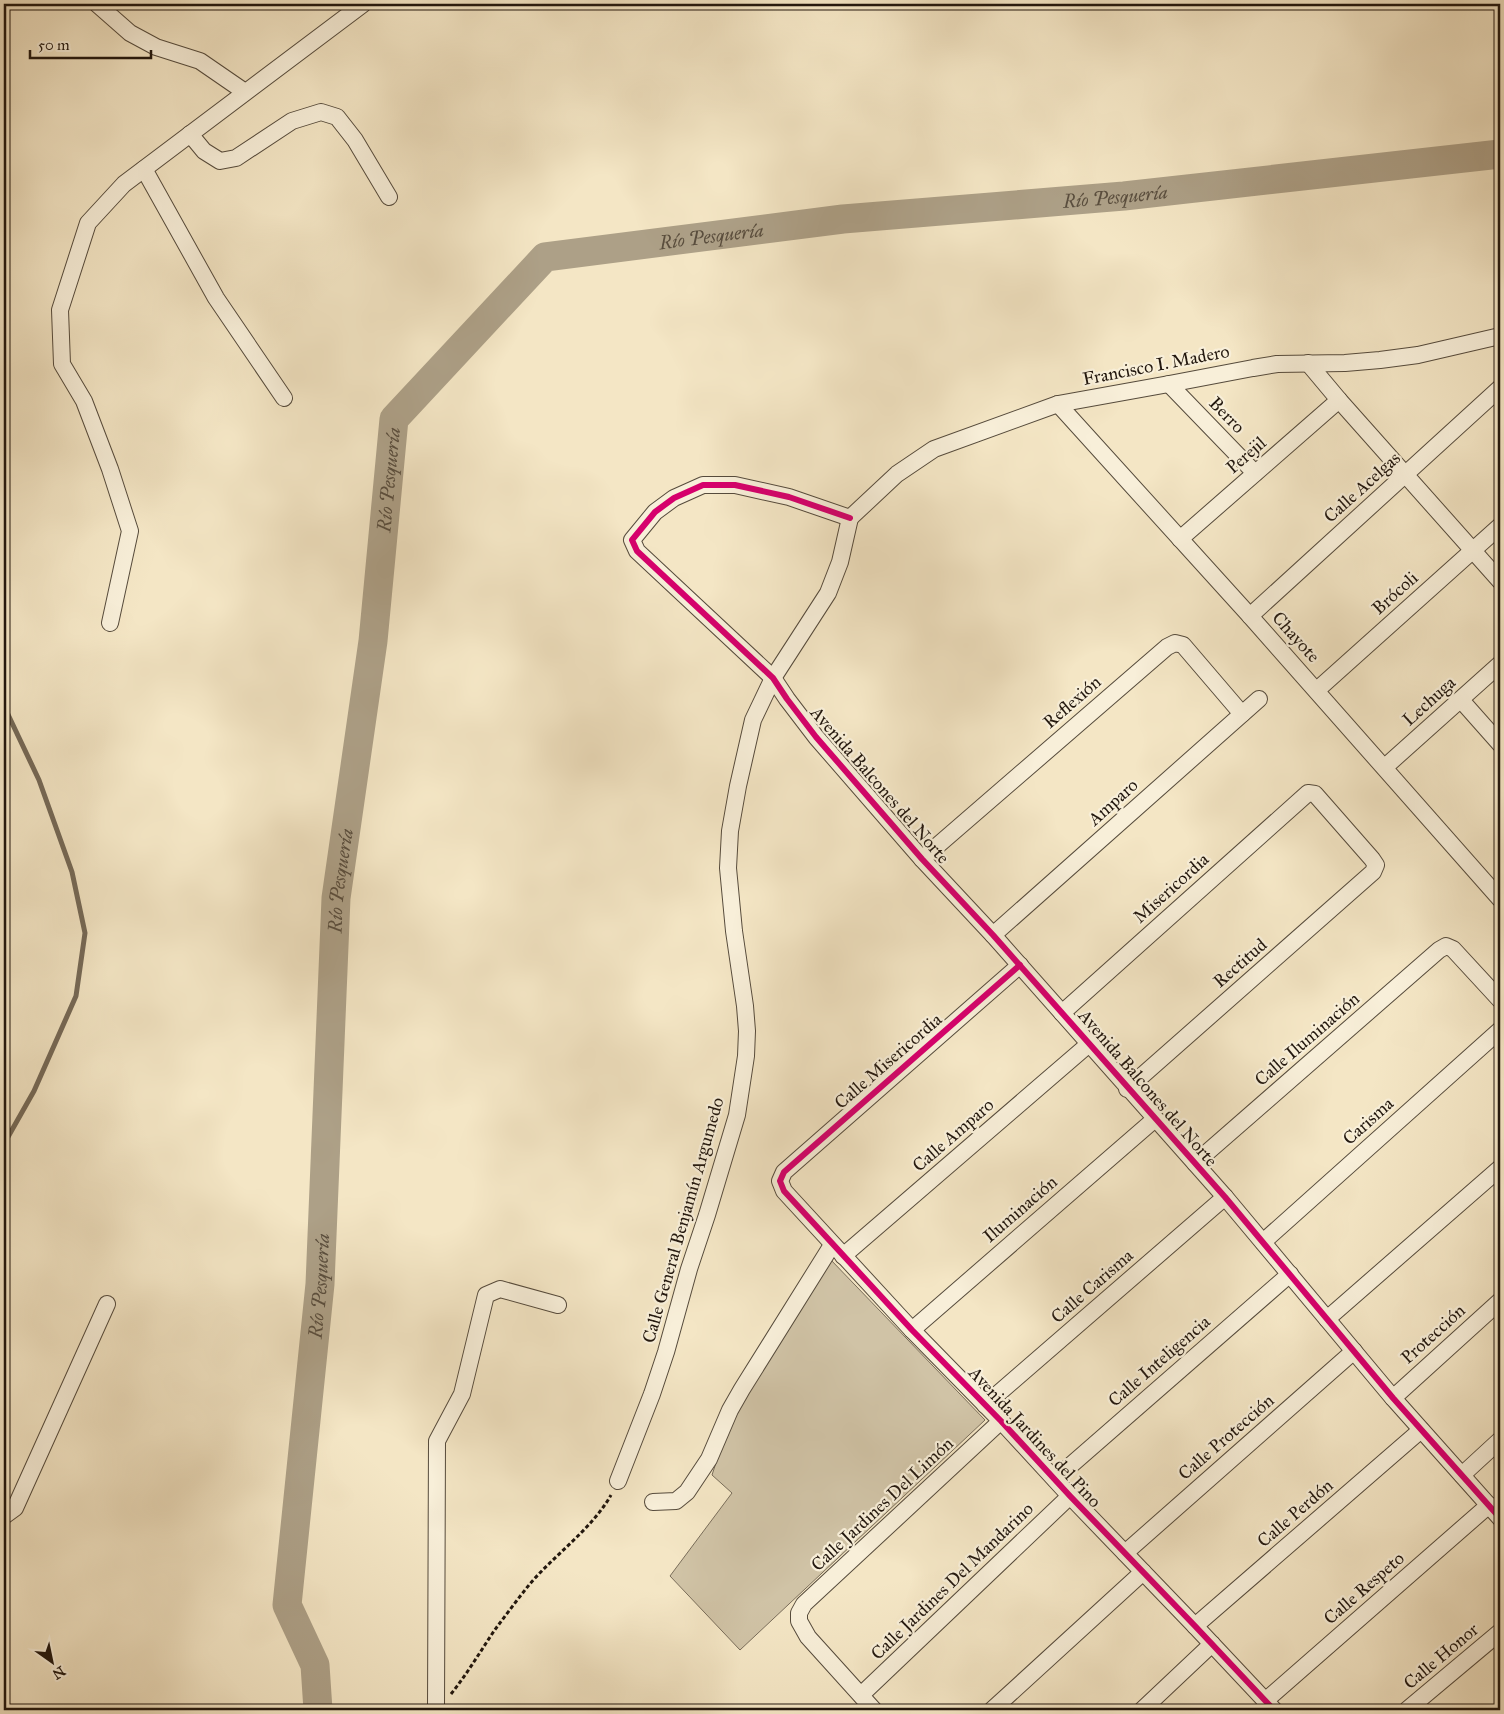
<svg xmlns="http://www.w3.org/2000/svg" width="1504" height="1714" font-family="'IM FELL Great Primer',serif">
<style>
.green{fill:#d0c3a6;stroke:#796d5a}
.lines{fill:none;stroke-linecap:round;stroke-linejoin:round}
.stream{stroke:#756957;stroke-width:5}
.river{stroke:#ada087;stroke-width:29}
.minor-casing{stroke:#564b3c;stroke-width:18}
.path{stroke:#22170e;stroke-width:3;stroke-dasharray:4 2.5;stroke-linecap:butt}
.minor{stroke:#f8efd9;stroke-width:16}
.cycleway-casing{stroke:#f8efd9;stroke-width:9}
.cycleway{stroke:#d6006c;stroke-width:6}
.labels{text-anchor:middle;stroke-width:4.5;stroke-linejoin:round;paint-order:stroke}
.street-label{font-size:18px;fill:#22170e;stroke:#f8efd9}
.water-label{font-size:19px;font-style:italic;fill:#5a4e3e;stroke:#f8efd9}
</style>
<rect width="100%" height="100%" fill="#f4e6c5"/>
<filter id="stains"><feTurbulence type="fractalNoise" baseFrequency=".004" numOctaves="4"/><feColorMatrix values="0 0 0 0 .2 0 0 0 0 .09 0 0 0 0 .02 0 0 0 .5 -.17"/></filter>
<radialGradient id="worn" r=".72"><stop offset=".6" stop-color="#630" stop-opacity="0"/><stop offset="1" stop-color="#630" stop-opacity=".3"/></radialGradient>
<!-- green -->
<polygon class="green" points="830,1259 985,1420 740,1650 670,1576 732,1493 712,1475 731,1417"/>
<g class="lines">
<!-- stream -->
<polyline class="stream" points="4,706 39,780 72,872 85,933 76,996 34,1091 4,1144"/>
<!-- river -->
<path class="river" id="s1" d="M 318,1710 L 315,1665 L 287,1605 L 320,1284 L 336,898 L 373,641 L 394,419 L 545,257 L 843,219 L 1124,196 L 1500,154"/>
<!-- minor casing -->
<g class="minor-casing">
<g id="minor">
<polyline points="97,4 130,33 156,47 200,61 245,92"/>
<polyline points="190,134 204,151 220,161 236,158 292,121 321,112 337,117 355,140 389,197"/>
<polyline points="144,169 216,298 284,398"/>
<polyline points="1308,363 1339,400 1500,581"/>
<polyline points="1169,384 1255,473"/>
<polyline points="1058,404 1250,616 1500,899"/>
<polyline points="850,518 789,497 735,485 703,485 674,498 655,512 632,540 637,551 773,678 787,699 816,737 922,859 993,935 1225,1197 1393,1398 1500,1518"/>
<polyline points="850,518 897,474 934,449 1058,404 1169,384 1253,368 1277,364 1345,363 1380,360 1418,355 1500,336"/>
<polyline points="1180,539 1339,400"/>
<polyline points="1250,616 1500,388"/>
<polyline points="110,623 130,531 110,469 84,401 62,364 60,310 88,223 124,184 363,4"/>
<polyline points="1317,690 1500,526"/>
<polyline points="1461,700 1500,744"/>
<polyline points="1385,767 1500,664"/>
<polyline points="922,859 1167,647 1175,643 1183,645 1242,714"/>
<polyline points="993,935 1259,699"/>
<polyline points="1020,965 784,1172 780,1181 784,1191 912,1330 1001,1421 1070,1496 1195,1626 1274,1710"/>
<polyline points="1062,1013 1308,793 1315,794 1372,859 1376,865 1373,872 1127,1089"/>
<polyline points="1195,1163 1439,950 1446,946 1453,949 1500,1000"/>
<polyline points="1263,1242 1500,1030"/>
<polyline points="843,1256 1089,1044"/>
<polyline points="1327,1319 1500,1168"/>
<polyline points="912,1330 1155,1119"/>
<polyline points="1393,1398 1500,1301"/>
<polyline points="985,1405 1225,1197"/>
<polyline points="1462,1475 1500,1440"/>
<polyline points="1055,1479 1290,1274"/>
<polyline points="618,1481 652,1394 666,1352 689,1269 707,1215 737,1115 746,1056 747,1031 745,1006 734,931 728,868 730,831 738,786 753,720 773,678 828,593 840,562 850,518"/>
<polyline points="653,1502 676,1501 687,1492 709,1459 730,1410 742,1389 832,1245"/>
<polyline points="4,1516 15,1508 107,1304"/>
<polyline points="1125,1553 1354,1351"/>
<polyline points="1195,1626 1421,1430"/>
<polyline points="861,1695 1070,1496"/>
<polyline points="1265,1701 1489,1505"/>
<polyline points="436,1710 437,1441 462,1394 486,1295 500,1289 558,1305"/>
<polyline points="874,1710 808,1637 799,1621 799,1613 804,1604 1001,1421"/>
<polyline points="992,1710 1143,1572"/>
<polyline points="1142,1710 1212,1644"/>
<polyline points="1407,1710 1500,1632"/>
</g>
</g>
<!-- path -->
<path class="path" d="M 451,1694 C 467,1674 480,1652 494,1631 C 505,1616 517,1600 529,1585 C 554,1555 592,1529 611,1495"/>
<!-- minor -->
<use href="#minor" class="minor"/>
<!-- cycleway casing -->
<g class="cycleway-casing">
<g id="cycleway">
<polyline points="850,518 789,497 735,485 703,485 674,498 655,512 632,540 637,551 773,678 787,699 816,737 922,859 993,935 1225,1197 1393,1398 1500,1518"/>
<polyline points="1020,965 784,1172 780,1181 784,1191 912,1330 1001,1421 1070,1496 1195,1626 1274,1710"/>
</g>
</g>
<!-- cycleway -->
<use href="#cycleway" class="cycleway"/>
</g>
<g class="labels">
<!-- street labels -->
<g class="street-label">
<text transform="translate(1156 365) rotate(-11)" y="6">Francisco I. Madero</text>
<text transform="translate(1227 415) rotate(46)" y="6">Berro</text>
<text transform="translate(1246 455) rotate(-41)" y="6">Perejil</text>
<text transform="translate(1362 487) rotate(-42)" y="6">Calle Acelgas</text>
<text transform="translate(1395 593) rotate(-42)" y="6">Brócoli</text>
<text transform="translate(1296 637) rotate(48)" y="6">Chayote</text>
<text transform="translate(1429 701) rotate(-42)" y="6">Lechuga</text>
<text transform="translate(1072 702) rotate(-41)" y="6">Reflexión</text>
<text transform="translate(880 785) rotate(49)" y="6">Avenida Balcones del Norte</text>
<text transform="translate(1113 802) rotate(-42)" y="6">Amparo</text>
<text transform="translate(1171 888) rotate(-42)" y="6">Misericordia</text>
<text transform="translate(1240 963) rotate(-41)" y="6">Rectitud</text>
<text transform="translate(1307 1039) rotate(-41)" y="6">Calle Iluminación</text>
<text transform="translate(888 1061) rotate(-41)" y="6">Calle Misericordia</text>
<text transform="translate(1148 1088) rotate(49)" y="6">Avenida Balcones del Norte</text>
<text transform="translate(1368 1121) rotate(-42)" y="6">Carisma</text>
<text transform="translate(953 1135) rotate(-41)" y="6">Calle Amparo</text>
<text transform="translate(1020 1209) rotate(-41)" y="6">Iluminación</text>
<text transform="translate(683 1220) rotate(-74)" y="6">Calle General Benjamín Argumedo</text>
<text transform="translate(1092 1286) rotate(-41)" y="6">Calle Carisma</text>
<text transform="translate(1433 1334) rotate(-42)" y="6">Protección</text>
<text transform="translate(1159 1361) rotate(-41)" y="6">Calle Inteligencia</text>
<text transform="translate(1035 1437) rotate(47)" y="6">Avenida Jardines del Pino</text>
<text transform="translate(1226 1437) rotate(-41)" y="6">Calle Protección</text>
<text transform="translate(882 1504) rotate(-43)" y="6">Calle Jardines Del Limón</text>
<text transform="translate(1295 1513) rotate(-41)" y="6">Calle Perdón</text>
<text transform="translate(952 1581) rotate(-44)" y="6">Calle Jardines Del Mandarino</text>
<text transform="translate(1364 1588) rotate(-41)" y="6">Calle Respeto</text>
<text transform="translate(1441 1656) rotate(-40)" y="6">Calle Honor</text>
</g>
<!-- water labels -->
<g class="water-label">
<text dy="7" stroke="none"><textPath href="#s1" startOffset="2098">Río Pesquería</textPath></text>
<text dy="7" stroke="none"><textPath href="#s1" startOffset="1692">Río Pesquería</textPath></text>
<text dy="7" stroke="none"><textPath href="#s1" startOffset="1242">Río Pesquería</textPath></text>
<text dy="7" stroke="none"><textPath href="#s1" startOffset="838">Río Pesquería</textPath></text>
<text dy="7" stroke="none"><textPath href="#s1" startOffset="432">Río Pesquería</textPath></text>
</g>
</g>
<!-- margin -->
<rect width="1504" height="1714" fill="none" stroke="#f4e6c5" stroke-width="20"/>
<rect x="5" y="5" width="1494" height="1704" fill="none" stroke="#22170e" stroke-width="2.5"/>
<rect x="10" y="10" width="1484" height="1694" fill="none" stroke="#22170e"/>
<!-- north arrow -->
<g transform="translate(52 1662) rotate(147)" stroke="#f8efd9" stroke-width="4" paint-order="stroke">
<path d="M0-4L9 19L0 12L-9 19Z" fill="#22170e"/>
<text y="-8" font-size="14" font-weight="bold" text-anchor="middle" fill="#22170e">N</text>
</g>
<!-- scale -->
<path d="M30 50v8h121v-8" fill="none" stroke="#22170e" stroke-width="2.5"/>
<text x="38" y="50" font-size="15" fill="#22170e" stroke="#f8efd9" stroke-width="4" paint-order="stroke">50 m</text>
<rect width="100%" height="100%" filter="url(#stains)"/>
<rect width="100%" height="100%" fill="url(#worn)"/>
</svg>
